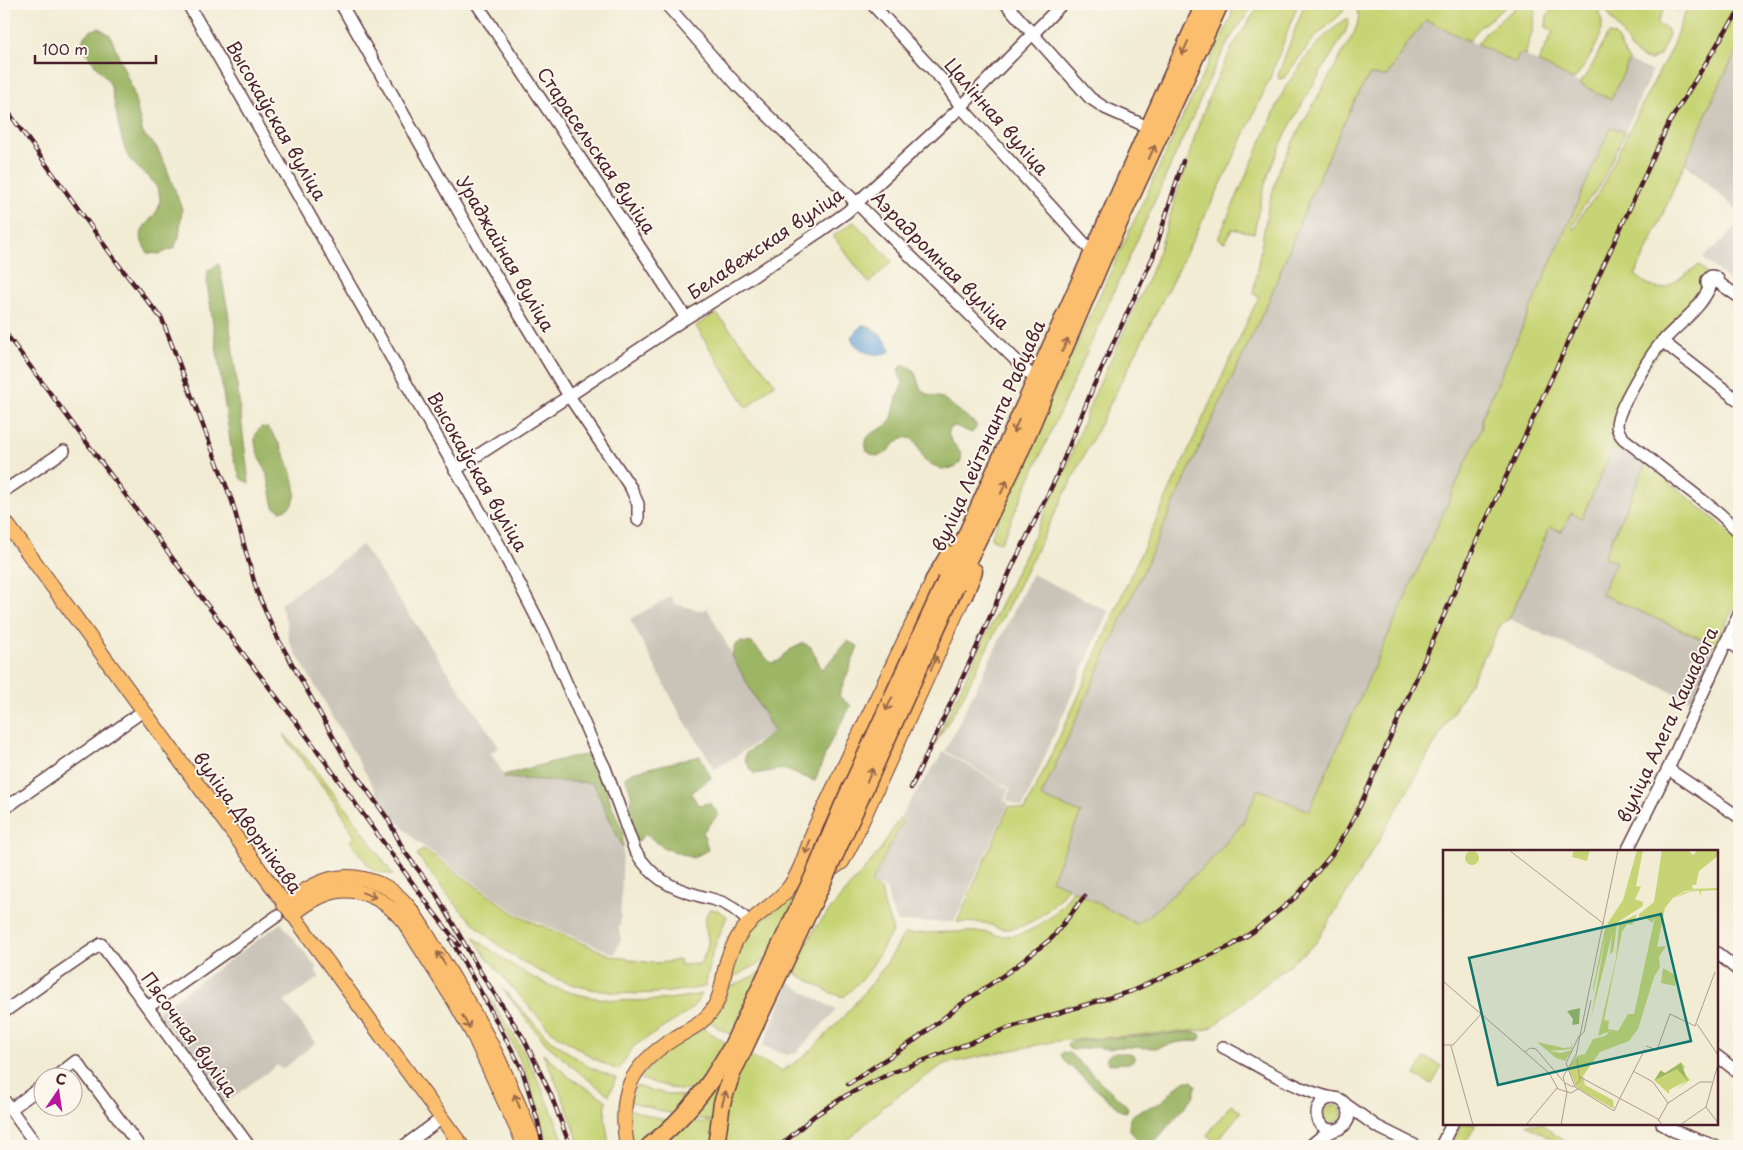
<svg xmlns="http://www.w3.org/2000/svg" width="1743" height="1150" font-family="'Playpen Sans',sans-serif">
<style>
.industrial{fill:#c9c3b8}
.green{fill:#c7d475;stroke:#887a50}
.forest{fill:#9db666;stroke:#746a48}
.water{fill:#63a0d4;stroke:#566080}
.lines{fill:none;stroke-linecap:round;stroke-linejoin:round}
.minor-casing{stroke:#633e44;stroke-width:14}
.major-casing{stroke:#633e44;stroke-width:16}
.highway-casing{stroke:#633e44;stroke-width:19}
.minor{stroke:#fff;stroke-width:11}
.major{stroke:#fabe6e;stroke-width:14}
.highway{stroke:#fabe6e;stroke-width:16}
.rail-casing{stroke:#4a1f2b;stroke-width:4.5}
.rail{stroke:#fbf7ec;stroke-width:2.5;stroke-dasharray:8;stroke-linecap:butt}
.highway-bridge-casing{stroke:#633e44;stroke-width:19;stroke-linecap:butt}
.highway-bridge{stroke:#fabe6e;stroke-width:16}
.oneway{stroke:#996749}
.labels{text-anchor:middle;stroke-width:4;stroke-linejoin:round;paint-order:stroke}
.street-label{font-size:18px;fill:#4a1f2b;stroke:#fbf7ec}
.inset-road{fill:none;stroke:#af9a90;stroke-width:1}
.view{fill:#0f766e;fill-opacity:0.15;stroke:#0f766e;stroke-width:2.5}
.inset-edge{fill:none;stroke:#4a1f2b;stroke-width:2.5}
</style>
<rect width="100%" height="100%" fill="#fbf7ec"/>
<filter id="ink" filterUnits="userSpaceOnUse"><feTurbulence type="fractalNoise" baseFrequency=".02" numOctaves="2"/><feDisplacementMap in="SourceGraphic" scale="10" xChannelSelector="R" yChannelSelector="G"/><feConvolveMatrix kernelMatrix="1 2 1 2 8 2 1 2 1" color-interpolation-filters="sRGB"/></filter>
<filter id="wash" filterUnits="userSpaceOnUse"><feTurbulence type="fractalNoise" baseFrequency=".0096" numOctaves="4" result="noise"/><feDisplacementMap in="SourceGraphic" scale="20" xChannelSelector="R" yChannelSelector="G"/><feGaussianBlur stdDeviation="1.12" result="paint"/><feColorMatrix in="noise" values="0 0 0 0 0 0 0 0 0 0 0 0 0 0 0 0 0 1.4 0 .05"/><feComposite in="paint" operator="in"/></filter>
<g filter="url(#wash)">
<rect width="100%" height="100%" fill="#f2ecd4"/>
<!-- industrial -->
<g class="industrial">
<polygon points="1426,19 1514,63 1520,53 1611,100 1629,61 1652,71 1625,132 1611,127 1482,418 1482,427 1309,811 1258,789 1242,824 1210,862 1156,910 1136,924 1085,896 1050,880 1081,814 1041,797 1210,424 1268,300 1309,200 1353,104 1369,75 1387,76 1406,45"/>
<polygon points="1739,46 1739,212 1685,163 1714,96"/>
<polygon points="1739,225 1739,290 1703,258"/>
<polygon points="1613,448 1646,463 1604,557 1616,562 1601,594 1715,645 1709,664 1692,701 1509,619 1550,526 1562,531 1571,513 1582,517"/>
<polygon points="362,545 499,747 491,753 505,777 593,783 623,848 620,925 618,927 621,939 615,954 518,914 416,841 387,810 289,641 287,624 280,604"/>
<polygon points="1032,574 1108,611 1023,807 1006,800 1011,789 945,751"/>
<polygon points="672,596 674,604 703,611 707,608 774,732 715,769 679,712 630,619"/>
<polygon points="944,752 1009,789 1004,801 1009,803 954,922 898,922 890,905 887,890 872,883 904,820 900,818 914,795"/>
<polygon points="281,923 317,968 316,972 320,977 284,1001 315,1043 292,1062 282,1069 277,1065 225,1103 157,1012"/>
<polygon points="789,983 836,1010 797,1052 787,1055 763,1046"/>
</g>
<!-- green -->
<g class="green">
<path d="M 1237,4 L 1254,4 L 1230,39 L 1214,69 L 1001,543 L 991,538 C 1022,454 1063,374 1101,292 C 1144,201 1185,108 1231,18 L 1232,8 Z"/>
<polygon points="1260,4 1298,4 1270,78 1230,166 959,704 930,752 1043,517 1069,460 1092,400 1146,284 1159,251 1199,123 1213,87 1233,46"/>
<polygon points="1338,4 1344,7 1343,12 1315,37 1284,78 1279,79 1278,75 1304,5 1318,6"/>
<path d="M 1355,4 L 1509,4 L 1479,28 L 1469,41 L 1426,20 L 1406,45 L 1387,76 L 1369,75 L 1353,104 L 1309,200 L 1269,300 L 1210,424 L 1041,797 L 1081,813 L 1051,880 L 1068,887 C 1054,908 1029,930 1003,929 C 997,929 991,924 984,923 C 975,922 966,923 957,922 L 1009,806 L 1025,810 L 1077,699 L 1125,588 L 1259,296 L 1253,293 L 1268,208 L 1279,169 L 1300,128 L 1355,31 L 1359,18 Z"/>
<polygon points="1520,4 1536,4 1533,29 1525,55 1520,53 1515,63 1477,44 1487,31"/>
<path d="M 1555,4 L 1595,4 C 1598,10 1601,16 1602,23 C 1602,41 1585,67 1573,80 L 1538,62 L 1553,32 L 1546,27 L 1547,16 Z"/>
<path d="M 1603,4 L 1681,4 L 1678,11 L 1665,6 L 1657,24 L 1667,29 L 1669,35 L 1660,55 L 1651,60 C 1634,59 1629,44 1620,31 C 1614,22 1608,14 1603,4 Z"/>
<path d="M 1688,4 L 1739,4 L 1739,46 L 1714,96 L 1661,218 L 1658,226 L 1635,275 C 1645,282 1654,292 1667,287 L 1699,265 L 1706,273 L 1703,290 L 1616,411 L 1628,448 L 1625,454 L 1613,448 L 1582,518 L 1571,513 L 1562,531 L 1550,527 L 1509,619 L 1501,624 L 1471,681 L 1379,840 L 1315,944 L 1211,1028 L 1204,1030 L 1057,1041 L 944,1064 L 886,1104 L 842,1146 L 631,1146 L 628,1109 L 672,1122 L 721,1122 L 676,1115 L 630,1102 L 636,1086 L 663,1093 L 692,1098 L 727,1094 L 680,1090 L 640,1079 L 659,1055 L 703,1028 L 737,1050 L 782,1071 L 802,1058 L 811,1050 C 846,1015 881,978 904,934 C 930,933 956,931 982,932 C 988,932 994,935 1001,936 C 1030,938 1059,914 1073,890 L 1136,924 L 1156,910 L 1210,861 L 1242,824 L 1258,789 L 1309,811 L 1482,427 L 1482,418 L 1611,127 L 1625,132 L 1599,187 L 1582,208 L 1572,228 L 1575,229 L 1583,212 L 1600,191 L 1640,108 L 1671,49 Z"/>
<path d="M 1345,19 L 1349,19 L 1349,21 L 1345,33 C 1319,76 1286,126 1269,173 C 1262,192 1258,213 1254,233 L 1232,229 L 1225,242 L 1218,239 L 1286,86 L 1311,51 L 1323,38 Z"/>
<polygon points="1609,34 1615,35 1629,61 1611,100 1580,84 1593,64 1606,37"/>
<polygon points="854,222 892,261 869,283 833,236"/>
<polygon points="716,313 775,383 747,408 696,326"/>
<polygon points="1646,463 1718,522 1739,543 1739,598 1715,645 1601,594 1616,562 1604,557"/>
<polygon points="284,734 314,767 355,820 393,875 372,870 350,841 355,837 337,805 289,743"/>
<polygon points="899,819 903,821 871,883 882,891 884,906 893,930 868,973 844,997 831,993 795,973 801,955 815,928 879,852"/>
<path d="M 424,849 L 518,916 L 613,956 L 638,961 L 654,963 L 670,962 L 680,959 L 681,965 L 700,964 C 702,959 707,951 708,945 C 709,929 699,924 710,909 L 717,910 L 727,916 L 712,955 L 705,987 C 674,992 642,996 610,992 C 523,982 464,923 417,854 Z"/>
<polygon points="792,899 795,900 768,958 751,968 727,980 738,945 761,920"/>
<path d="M 473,937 C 492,950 510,965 530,976 C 583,1005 644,1005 702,994 L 695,1005 L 685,1014 L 634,1046 L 618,1070 L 596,1060 L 551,1031 L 508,983 L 485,955 Z"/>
<polygon points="763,971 732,1035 718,1028 710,1021 726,989"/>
<polygon points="502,988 547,1037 589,1067 616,1078 609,1095 581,1074 545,1043"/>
<path d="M 490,998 C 523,1047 546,1091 565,1146 L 548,1146 L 526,1072 Z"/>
<polygon points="543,1053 569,1077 606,1100 605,1117 609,1146 580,1146 567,1108"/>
<polygon points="1425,1057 1442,1066 1432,1084 1415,1075"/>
<polygon points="1231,1104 1241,1112 1216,1142 1207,1135"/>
<circle cx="1333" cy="1114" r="9"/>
<polygon points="1461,1124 1476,1124 1464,1146 1450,1146"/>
<polygon points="1526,1124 1542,1124 1569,1146 1556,1146 1553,1144 1555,1142"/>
</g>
<!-- forest -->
<g class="forest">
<path d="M 99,28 L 110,35 L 133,91 L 143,134 L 156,146 L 165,164 L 182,209 L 179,237 L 174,248 L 160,254 L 148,253 C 127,224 161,222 160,199 C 159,180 139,172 129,158 C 121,147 115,102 111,87 C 107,71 58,38 99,28 Z"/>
<polygon points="219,264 228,311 249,483 241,479 232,454 207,283 208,270"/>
<path d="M 904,365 C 921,369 914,385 925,393 C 930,397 938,396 944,399 L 976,424 L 976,428 L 972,433 L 955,426 L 949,429 C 944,444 975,453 954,468 L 942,469 L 926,462 C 918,451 919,435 902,438 C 891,445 882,465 867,451 C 860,430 883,433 891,420 C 894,415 894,407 896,401 C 898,395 901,389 903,383 L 898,371 L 899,368 Z"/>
<path d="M 261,427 L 268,428 C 280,440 299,482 295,498 C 293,506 287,509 281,511 L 274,507 C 271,495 270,483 266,472 C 261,458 247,439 261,427 Z"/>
<polygon points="847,641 858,646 839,696 851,706 830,743 815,781 783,769 754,774 745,760 745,754 774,732 732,656 735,645 740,642 752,643 771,663 779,661 788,651 803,643 811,647 822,670"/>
<polygon points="586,755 598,765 605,783 611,804 623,832 623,848 593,783 505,778 504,775 571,757"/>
<path d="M 700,756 L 711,778 L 691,793 L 698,805 L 710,803 L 719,814 L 703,832 L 708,850 L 693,858 L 664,848 L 646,834 L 636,843 L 624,814 C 636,799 631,793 625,777 L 632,772 Z"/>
<polygon points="1194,1032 1198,1033 1201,1035 1200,1039 1197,1041 1179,1042 1156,1048 1119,1047 1108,1049 1094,1047 1073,1050 1069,1049 1067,1045 1073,1041"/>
<polygon points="1063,1052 1069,1053 1126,1105 1128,1108 1127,1112 1121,1111 1063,1060 1061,1055"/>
<polygon points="1112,1053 1130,1053 1135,1056 1135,1059 1129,1063 1110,1064 1108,1063 1106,1058"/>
<path d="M 1185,1081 L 1192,1081 L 1196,1086 L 1194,1096 L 1151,1146 L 1140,1146 L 1139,1142 L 1129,1129 L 1130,1118 C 1138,1108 1149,1110 1158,1104 C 1169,1098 1173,1086 1185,1081 Z"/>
</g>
<!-- water -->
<path class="water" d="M 862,325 C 872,324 889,341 890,351 C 878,360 855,351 851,337 Z"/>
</g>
<g filter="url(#ink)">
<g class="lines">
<!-- minor casing -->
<g class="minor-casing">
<g id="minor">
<path d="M 188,4 L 501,548 L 544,632 L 594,746 L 605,768 L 635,851 C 652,878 670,888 700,896 C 710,899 720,900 729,906 C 737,910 744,917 750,923"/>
<polyline points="341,4 484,256 569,396 631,488 638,504 638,520"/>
<polyline points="477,4 649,261 686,318"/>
<polyline points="666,4 737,85 1040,384"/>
<polyline points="872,4 944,82 961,107 1093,253"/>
<polyline points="1006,4 1090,98 1105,108 1150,128"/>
<path d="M 1710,287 C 1697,313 1680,322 1662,342 C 1651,354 1616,411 1617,426 C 1618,432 1621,436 1624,439 L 1720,514 L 1739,532"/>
<path d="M 1710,287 L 1707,284 L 1707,280 L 1711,276 C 1715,276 1719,278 1719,283 L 1739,297"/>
<polyline points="1662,341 1739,401"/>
<polyline points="455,470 569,396 686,318 755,275 819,232 847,212 961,107 1062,4"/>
<polyline points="4,491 64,451"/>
<polyline points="1727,640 1739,649"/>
<polyline points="1668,769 1739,817"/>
<polyline points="4,809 143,711"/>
<polyline points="1627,851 1668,769 1739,614"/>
<polyline points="1717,953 1739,971"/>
<polyline points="148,1007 277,916"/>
<polyline points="4,1012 53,977 101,944 249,1146"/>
<path d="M 1223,1047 C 1256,1064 1297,1091 1333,1098"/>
<polyline points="1717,1056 1739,1073"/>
<polyline points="54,1078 76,1061 139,1146"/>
<circle cx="1333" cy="1114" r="16"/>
<polyline points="4,1100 37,1146"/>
<polyline points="1348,1106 1376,1126 1416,1146"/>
<polyline points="11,1109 42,1086"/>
<polyline points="1662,1124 1674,1131 1715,1146"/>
<polyline points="404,1146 441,1119"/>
<polyline points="1310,1146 1321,1137 1333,1131"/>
<polyline points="1441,1146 1452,1124"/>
</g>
</g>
<!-- major casing -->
<g class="major-casing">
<g id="major">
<polyline points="4,520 462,1146"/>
<polyline points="826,873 842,862 853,841 964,596"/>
<path d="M 284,905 C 315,881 342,867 382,885 C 408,897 422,927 437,951 C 458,985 479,1019 497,1056 C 511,1085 523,1116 536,1146"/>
<path d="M 292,915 C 301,908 311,901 322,896 C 353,882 384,897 404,922 L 456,1004 L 474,1036 L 525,1146"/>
<path d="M 627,1146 C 618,1094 629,1066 675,1038 C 688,1030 702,1024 711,1012 C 722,997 722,982 726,965 C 728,956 733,946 738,937 C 749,918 772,907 787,890 C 802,872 807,846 816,825 L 933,581"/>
</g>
</g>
<!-- highway casing -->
<g class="highway-casing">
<g id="highway">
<polyline points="946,580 1204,4"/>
<polyline points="933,581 949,554"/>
<polyline points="956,585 1017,459 1102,260 1220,4"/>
<polyline points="964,596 974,571"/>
<path d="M 649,1146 C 674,1127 693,1106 711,1080"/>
</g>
</g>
<!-- minor -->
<use href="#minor" class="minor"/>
<!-- major -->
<use href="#major" class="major"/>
<!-- highway -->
<use href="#highway" class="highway"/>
<!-- rail casing -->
<g class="rail-casing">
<g id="rail">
<polyline points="4,106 121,268 162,319 232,501 257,592 277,637 349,765 388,819 404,851 435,892 481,973 524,1039 551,1095 570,1146"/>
<polyline points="4,331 245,656 309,739 432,910 459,945"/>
<polyline points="911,788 974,653 1012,567 1056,478 1094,385 1153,257 1183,161"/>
<polyline points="451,940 482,994 522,1069 538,1122 543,1146"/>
<polyline points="848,1084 918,1038 960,1005 1011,970 1052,938 1085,896"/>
<polyline points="780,1146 814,1116 847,1095 891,1073 1008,1028 1132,991 1231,946 1254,931 1296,897 1332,854 1346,832 1360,806 1482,529 1669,123 1726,30 1739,12"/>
</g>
</g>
<!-- rail -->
<use href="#rail" class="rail"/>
<!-- highway-bridge casing -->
<g class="highway-bridge-casing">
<g id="highway-bridge">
<polyline points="711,1080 731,1048 813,877 842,807 946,580"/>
<polyline points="716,1146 722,1103 732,1074 823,882 956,585"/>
</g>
</g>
<!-- highway-bridge -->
<use href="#highway-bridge" class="highway-bridge"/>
</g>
<!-- one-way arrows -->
<defs><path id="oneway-shaft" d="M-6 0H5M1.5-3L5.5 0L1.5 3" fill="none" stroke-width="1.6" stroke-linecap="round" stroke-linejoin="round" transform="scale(1.25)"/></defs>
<g class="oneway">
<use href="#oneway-shaft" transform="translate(1185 48) rotate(114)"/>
<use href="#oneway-shaft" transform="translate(1152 152) rotate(-65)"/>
<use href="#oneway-shaft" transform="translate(1065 345) rotate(-66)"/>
<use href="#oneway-shaft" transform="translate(1016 426) rotate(114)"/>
<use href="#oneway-shaft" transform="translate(1004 487) rotate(-65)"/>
<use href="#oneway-shaft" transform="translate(934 663) rotate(-66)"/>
<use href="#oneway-shaft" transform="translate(889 704) rotate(115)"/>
<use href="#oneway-shaft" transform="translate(870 775) rotate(-66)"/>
<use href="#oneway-shaft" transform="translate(808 847) rotate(108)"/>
<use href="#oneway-shaft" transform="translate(369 895) rotate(20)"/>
<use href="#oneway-shaft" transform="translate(441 958) rotate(-122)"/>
<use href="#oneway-shaft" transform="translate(466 1022) rotate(60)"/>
<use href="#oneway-shaft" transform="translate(724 1098) rotate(-74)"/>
<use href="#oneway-shaft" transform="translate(517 1101) rotate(-112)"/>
</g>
</g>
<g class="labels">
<!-- street labels -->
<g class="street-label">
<text transform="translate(996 117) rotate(49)" y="6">Цалінная вуліца</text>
<text transform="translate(276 121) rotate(60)" y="6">Высокаўская вуліца</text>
<text transform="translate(596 151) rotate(56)" y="6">Старасельская вуліца</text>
<text transform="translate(766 244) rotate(-34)" y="6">Белавежская вуліца</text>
<text transform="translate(505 254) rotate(60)" y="6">Ураджайная вуліца</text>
<text transform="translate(940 261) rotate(45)" y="6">Аэрадромная вуліца</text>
<text transform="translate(989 436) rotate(-66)" y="6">вуліца Лейтэнанта Рабцава</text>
<text transform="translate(477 472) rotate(60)" y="6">Высокаўская вуліца</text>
<text transform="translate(1668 725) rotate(-65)" y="6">вуліца Алега Кашавога</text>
<text transform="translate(247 823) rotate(54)" y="6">вуліца Дворнікава</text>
<text transform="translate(189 1035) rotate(54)" y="6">Пясочная вуліца</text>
</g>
</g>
<!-- overview -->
<g transform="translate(1443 850)">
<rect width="275" height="275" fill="#f2ecd4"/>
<path d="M 131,0 L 147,0 L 144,11 L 129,7 ZM 194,0 L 200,0 L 193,36 L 198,37 L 192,49 L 200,52 L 200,56 L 172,74 L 164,74 L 180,50 ZM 219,0 L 245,0 L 250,5 L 255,0 L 275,0 L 275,6 L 256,21 L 253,35 L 249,35 L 250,39 L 275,38 L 275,40 L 258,41 L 258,46 L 256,41 L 246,42 L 232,48 L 242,42 L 258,40 L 242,41 L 230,48 L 222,58 L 214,97 L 223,96 L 216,107 L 217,117 L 211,127 L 195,179 L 186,191 L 157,202 L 140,226 L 142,235 L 170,250 L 171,259 L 134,238 L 125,218 L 134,206 L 142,204 L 150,189 L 162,186 L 167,181 L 155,186 L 173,109 L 176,73 L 194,64 L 189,75 L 184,74 L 179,82 L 161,170 L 166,171 L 165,179 L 175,181 L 185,164 L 191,164 L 212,67 L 209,73 L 201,66 L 196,68 L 196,64 L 211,52 ZM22 8a7 7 0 1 1 14 0a7 7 0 1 1-14 0ZM 174,75 L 170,102 L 167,104 L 169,84 L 148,168 L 163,84 L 150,143 L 150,138 L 162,78 ZM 220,118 L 234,126 L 232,136 L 218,133 ZM 128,191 L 129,199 L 106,201 L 118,203 L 129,200 L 122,211 L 113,208 L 94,192 L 121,198 L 128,197 ZM 238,212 L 242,217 L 239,221 L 247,230 L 234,239 L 243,231 L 226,240 L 226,244 L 211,230 L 218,220 L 222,223 Z" fill="#c7d475"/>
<path d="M 137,158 L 136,174 L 129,175 L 130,169 L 124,161 ZM 238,213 L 245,231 L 234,219 L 212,230 L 217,221 L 222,223 Z" fill="#9db666"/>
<path class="inset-road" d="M 66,0 L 161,74M 0,131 L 38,164M 254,174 L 275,205M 136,186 L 123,213 L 132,237 L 171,261 L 176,250M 136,187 L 141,182 L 148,150M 0,195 L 10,195 L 38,164 L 106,223 L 115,239 L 128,243 L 135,239M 8,196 L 30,275M 203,196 L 214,200 L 227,164 L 252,176 L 272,122M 82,202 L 87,198 L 93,199 L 120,231M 190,221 L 210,232 L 225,253M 137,227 L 215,269 L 219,275M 122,233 L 130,237 L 137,231 L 134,209M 176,250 L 202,199M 263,257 L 275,214M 263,257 L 275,273M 215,271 L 225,253 L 257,232 L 269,232M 83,275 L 114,238M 118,275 L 124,242 L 120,227 L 133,205 L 175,0M 237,275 L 263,257"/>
<path class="view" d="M 218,64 L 248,191 L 55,235 L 26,108 Z"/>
<rect width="275" height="275" class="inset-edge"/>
</g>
<!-- margin -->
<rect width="1743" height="1150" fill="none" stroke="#fbf7ec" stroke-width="20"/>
<!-- north arrow -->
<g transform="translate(58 1092) rotate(13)"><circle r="24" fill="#fbf7ec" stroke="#b4a19f"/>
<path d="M0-4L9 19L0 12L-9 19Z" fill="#b5179e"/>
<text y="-8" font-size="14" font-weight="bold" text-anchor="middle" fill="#4a1f2b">С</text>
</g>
<!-- scale -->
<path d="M35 55v8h121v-8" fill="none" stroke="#4a1f2b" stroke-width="2.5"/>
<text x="42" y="55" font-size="15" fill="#4a1f2b" stroke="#fbf7ec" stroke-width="4" paint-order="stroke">100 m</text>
</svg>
